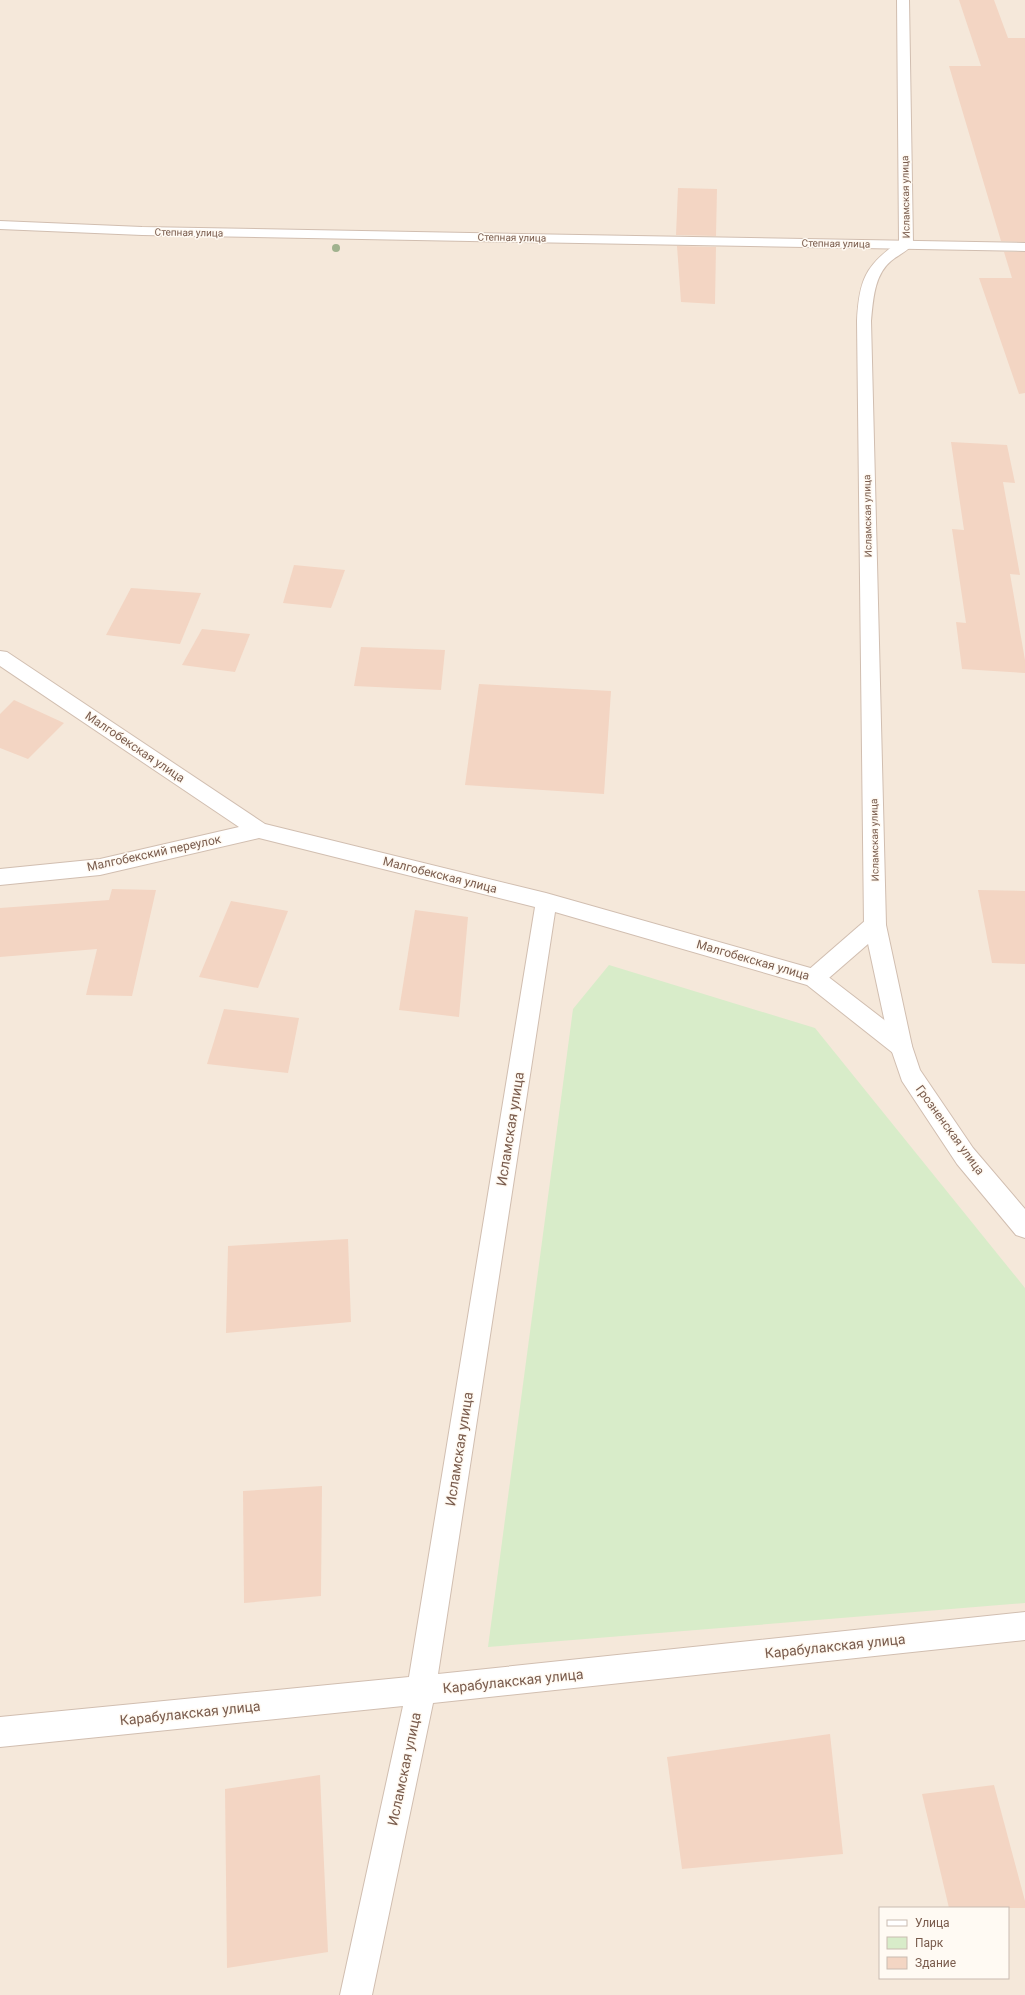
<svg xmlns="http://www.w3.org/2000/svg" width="1025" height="1995" font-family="Roboto,sans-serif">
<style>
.residential{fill:#f5e8da;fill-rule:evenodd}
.green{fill:#d8ecc9}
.building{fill:#f3d5c3}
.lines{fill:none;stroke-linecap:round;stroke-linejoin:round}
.service-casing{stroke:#d1beb0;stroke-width:2}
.minor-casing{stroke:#d1beb0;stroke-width:2}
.tertiary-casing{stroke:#d1beb0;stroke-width:2}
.service{fill:#fff;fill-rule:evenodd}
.minor{fill:#fff;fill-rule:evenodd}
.tertiary{fill:#fff;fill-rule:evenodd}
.tree{fill:#a0b28e}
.labels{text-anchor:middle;stroke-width:3;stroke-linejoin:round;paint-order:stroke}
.far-street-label{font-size:10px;fill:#7a5c4d;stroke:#fffaf3}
.street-label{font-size:12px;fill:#7a5c4d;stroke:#fffaf3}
.near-street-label{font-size:14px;fill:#7a5c4d;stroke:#fffaf3}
</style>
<rect width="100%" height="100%" fill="#fdf6ec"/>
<!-- residential -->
<path class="residential" d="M 0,0 L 1025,0 L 1025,1995 L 0,1995 ZM 880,1908 L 1008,1908 L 1008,1978 L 880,1978 Z"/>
<!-- green -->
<polygon class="green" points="609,965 815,1028 1025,1288 1025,1603 488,1647 573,1009"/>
<!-- building -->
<g class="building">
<polygon points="959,0 994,0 1008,38 1025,38 1025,242 1001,241 949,66 981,66"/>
<polygon points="678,188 717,189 716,236 676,235"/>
<polygon points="677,246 716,247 715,304 681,302"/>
<polygon points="1004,252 1025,252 1025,393 1019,394 979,278 1012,278"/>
<polygon points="951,442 1007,445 1015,483 1003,482 1020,575 1010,574 1025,660 1025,673 962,669 956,622 966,623 952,529 964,530"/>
<polygon points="294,565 345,570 331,608 283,603"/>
<polygon points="131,588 201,593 180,644 106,635"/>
<polygon points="202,629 250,634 235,672 182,665"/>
<polygon points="361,647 445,650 441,690 354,686"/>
<polygon points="479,684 611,691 604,794 465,785"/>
<polygon points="14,700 64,723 28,759 0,748 0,714"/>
<polygon points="112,889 156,890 132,996 86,995 97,949 0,957 0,908 109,900"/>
<polygon points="978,890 1025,891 1025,964 992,963"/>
<polygon points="231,901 288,911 258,988 199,977"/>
<polygon points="415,910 468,917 459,1017 399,1010"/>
<polygon points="224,1009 299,1018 288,1073 207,1064"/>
<polygon points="348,1239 351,1322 226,1333 228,1246"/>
<polygon points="322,1486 321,1596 244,1603 243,1491"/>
<polygon points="830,1734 843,1854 682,1869 667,1757"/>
<polygon points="320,1775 328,1952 227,1968 225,1789"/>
<polygon points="994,1785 1025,1901 1025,1908 949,1908 922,1794"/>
</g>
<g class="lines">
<!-- service casing -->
<g class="service-casing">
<polygon id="service" points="875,916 883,919 886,925 883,931 822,984 814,987 806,984 803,978 806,972 867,919"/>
</g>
<!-- minor casing -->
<g class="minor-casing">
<g id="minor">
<polygon points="0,221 142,227 1025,243 1025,251 142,235 0,229"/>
<polygon points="0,651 7,652 265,824 546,893 814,969 822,972 909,1039 912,1046 909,1053 901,1056 893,1053 807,985 555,912 438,1674 1025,1612 1025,1640 433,1703 372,1995 340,1995 403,1706 0,1747 0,1717 409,1677 535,907 259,838 100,875 0,885 0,869 100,859 239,827 0,666"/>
</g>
</g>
<!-- tertiary casing -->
<g class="tertiary-casing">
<path id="tertiary" d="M 897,0 L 909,0 L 913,244 C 908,251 898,255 891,261 C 874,275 873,301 871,321 L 886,925 L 912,1046 L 920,1070 L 973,1148 L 1025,1209 L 1025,1238 L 1016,1235 L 957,1164 L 902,1081 L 890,1046 L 864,925 L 857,321 C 859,281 865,265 899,242 Z"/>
</g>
<!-- service -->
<use href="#service" class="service"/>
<!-- minor -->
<use href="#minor" class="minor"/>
<!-- tertiary -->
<use href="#tertiary" class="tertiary"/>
</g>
<!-- trees -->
<circle class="tree" cx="336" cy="248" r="4"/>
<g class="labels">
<!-- far-street labels -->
<g class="far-street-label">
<text transform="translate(905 197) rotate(-91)" y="4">Исламская улица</text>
<text transform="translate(189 232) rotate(1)" y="4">Степная улица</text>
<text transform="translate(512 237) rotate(1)" y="4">Степная улица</text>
<text transform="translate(836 243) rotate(1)" y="4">Степная улица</text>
<text transform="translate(867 516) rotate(-91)" y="4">Исламская улица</text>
<text transform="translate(874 840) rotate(-91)" y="4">Исламская улица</text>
</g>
<!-- street labels -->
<g class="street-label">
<text transform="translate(135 747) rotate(34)" y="4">Малгобекская улица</text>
<text transform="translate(154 853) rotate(-12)" y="4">Малгобекский переулок</text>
<text transform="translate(440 875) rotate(14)" y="4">Малгобекская улица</text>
<text transform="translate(753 960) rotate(16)" y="4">Малгобекская улица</text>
<text transform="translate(950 1130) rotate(54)" y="4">Грозненская улица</text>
</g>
<!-- near-street labels -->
<g class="near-street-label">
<text transform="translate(510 1129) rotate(-81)" y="5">Исламская улица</text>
<text transform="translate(459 1449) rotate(-81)" y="5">Исламская улица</text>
<text transform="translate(835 1646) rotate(-6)" y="5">Карабулакская улица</text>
<text transform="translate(513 1681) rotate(-6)" y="5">Карабулакская улица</text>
<text transform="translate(190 1713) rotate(-6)" y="5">Карабулакская улица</text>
<text transform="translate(404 1769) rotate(-78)" y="5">Исламская улица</text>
</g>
</g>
<!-- legend -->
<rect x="879" y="1907" width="130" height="72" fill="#fffaf3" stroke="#cabbb1"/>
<rect x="887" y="1920" width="20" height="6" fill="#ffffff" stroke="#cabbb1"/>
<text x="915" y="1927" font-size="12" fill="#7a5c4d">Улица</text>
<rect x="887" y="1937" width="20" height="12" fill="#d8ecc9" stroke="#cabbb1"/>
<text x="915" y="1947" font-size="12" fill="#7a5c4d">Парк</text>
<rect x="887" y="1957" width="20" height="12" fill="#f3d5c3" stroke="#cabbb1"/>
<text x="915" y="1967" font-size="12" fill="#7a5c4d">Здание</text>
</svg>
